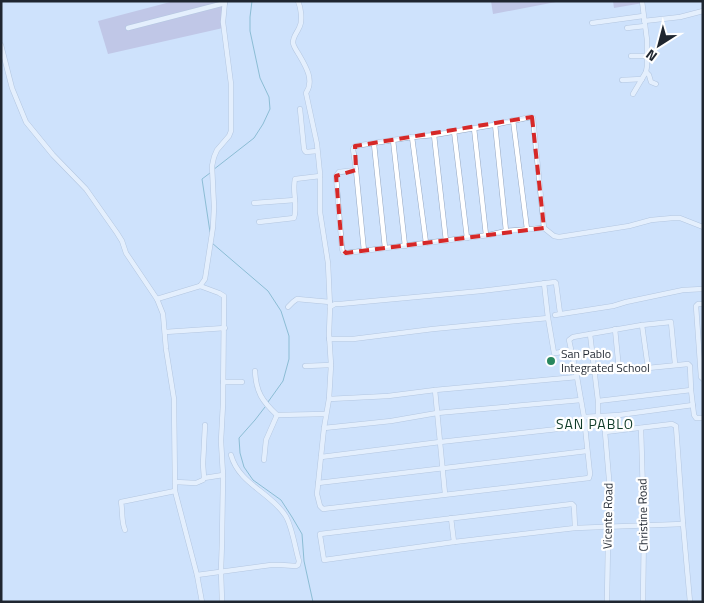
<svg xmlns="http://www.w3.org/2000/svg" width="704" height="603" font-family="'Titillium Web',sans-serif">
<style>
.green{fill:#afa6ce}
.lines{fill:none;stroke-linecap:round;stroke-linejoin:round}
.stream{stroke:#3b8fa5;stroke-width:1}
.minor-casing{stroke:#94a6c0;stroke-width:5.5}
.minor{stroke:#fff;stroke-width:4.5}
.marked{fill:none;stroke:#d62828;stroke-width:4;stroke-dasharray:10 6;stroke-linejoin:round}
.poi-dot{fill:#29875e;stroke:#fff;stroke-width:2}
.labels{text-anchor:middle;stroke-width:4.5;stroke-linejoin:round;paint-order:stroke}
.poi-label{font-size:12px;fill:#1f2630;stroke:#fff;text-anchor:start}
.street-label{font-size:12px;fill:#1f2630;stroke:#fff}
.neighbourhood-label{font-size:14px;letter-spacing:1px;fill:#0f3b28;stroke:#fff}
</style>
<rect width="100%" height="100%" fill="#cee2fc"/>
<!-- green -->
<g class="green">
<polygon points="174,1 222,1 223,28 108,54 98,21"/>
<polygon points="491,1 561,1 493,14"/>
<polygon points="613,1 643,1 643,3 614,8"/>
</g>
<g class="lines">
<!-- stream -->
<g class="stream">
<polyline points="213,170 254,138 263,124 270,109 269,97 260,78 250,31 250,17 252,1"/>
<polyline points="210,173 202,179 210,232"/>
<polyline points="212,243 268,291 281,311 289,336 289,359 283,381 268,402"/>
<polyline points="265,407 255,420 239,438 240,453 244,467 253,480 281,500 292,517 302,534 304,561 313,602"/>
</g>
<!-- minor casing -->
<g class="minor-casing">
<g id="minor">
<path d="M 298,1 C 301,8 303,21 299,28 C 297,33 293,36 293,43 C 294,47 296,50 298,53 C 305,65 315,80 306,93 L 317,144 L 320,174 L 320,212 L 328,263 L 330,307 L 329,334 L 331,365 L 329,399 L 324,428 L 317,494 L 320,506 L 323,509 L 589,478 L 590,474 L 584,417 L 577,377 L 569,340 L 573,337 L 590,334 L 642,325 L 671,322 L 675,364"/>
<polyline points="644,21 680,17 703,11"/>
<polyline points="592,23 643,16"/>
<polyline points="128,28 225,3"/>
<polyline points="627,28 645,26"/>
<polyline points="1,45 12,88 26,122 53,155 86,189 117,233 122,241 126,253 157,299 163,314 166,349 174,399 175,491 197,575 202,602"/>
<polyline points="631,56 647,56"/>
<polyline points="646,72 649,75 651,82 656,84"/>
<polyline points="622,80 642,79"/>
<polyline points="633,94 646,72 647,66 647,40 642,1"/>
<polyline points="300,109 304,149 305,151 306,152 317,151"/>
<polyline points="513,120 527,229"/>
<polyline points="495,124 506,231"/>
<polyline points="474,128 486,235"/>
<polyline points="454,131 467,238"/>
<polyline points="434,135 446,241"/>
<polyline points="412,137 426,243"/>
<polyline points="393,140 405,246"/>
<polyline points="374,144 385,248"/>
<polyline points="356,170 364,251"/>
<polyline points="254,203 295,200"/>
<path d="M 259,222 L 294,218 C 298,205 292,192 295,179 L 320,176"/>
<polyline points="544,228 506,231 489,235 346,253 343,252 342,249 336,176 339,172 356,170 353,149 355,146 412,137 434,135 493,125 531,117 533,118 544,228 554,236 559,237 629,226 651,220 673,218 680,218 703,227"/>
<polyline points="544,283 548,318 554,353 556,353 571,350"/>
<polyline points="200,286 219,293 224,296 223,404 221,441 223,475 222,541 221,571 222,602"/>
<polyline points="157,299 200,286 205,279 213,227 214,207 212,166 214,157 217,150 229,136 231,131 231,84 223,22 225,1"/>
<polyline points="703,304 698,304 696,306 701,377 703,379"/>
<polyline points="288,307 293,302 297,299 330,302"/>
<polyline points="330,307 335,304 340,304 481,291 555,282 556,283 560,313"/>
<polyline points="555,315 613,306 626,302 683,290 703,289"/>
<polyline points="642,325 648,368"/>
<polyline points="615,329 619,370"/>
<polyline points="165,332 225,328"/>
<polyline points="590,334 598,401 598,416"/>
<polyline points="329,339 353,339 433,329 548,318"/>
<polyline points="305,366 331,365"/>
<path d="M 255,371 C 256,392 262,401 277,415"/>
<polyline points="576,373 648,368 688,364 690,366 691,390 694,415 696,418 703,418"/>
<polyline points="223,382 242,382"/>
<polyline points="435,390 445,494"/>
<polyline points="329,399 388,396 435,390 577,377"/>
<polyline points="598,401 691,390"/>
<polyline points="584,417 619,415 693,405"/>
<polyline points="324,428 391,421 437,413 581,400"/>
<polyline points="641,428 644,526 643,602"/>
<polyline points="321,457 440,442 585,426"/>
<polyline points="264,460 266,440 277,415 326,414"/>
<polyline points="204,478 223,475"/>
<polyline points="175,482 196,483 203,480 204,478 203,464 205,425"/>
<polyline points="318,483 587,451"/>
<polyline points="451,518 454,542"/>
<polyline points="575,528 574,506 572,504 320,534 320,535 324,560 454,542 575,528 683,524"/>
<path d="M 125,530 C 121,521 123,512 121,502 L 175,491"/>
<path d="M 197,575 L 271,565 L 281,565 L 296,566 L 298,565 L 299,561 C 295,548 292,525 285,515 C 270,492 239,484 231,455"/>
<polyline points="607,602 609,479 605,432 672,424 676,426 683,524 690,602"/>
</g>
</g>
<!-- minor -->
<use href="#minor" class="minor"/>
</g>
<!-- marked area -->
<path d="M0 0H704V603H0ZM 532,117 L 544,228 L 346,253 L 342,249 L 336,176 L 356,170 L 355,146 Z" fill="#cee2fc" fill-opacity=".55" fill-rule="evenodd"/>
<path class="marked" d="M 532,117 L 544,228 L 346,253 L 342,249 L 336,176 L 356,170 L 355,146 Z"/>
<!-- markers -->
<circle class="poi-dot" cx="551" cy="361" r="5"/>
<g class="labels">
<!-- poi labels -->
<g class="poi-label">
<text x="561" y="358">San Pablo<tspan x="561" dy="14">Integrated School</tspan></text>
</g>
<!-- street labels -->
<g class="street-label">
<text transform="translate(643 515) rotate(-91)" y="4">Christine Road</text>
<text transform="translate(608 516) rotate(-89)" y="4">Vicente Road</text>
</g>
<!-- neighbourhood labels -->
<g class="neighbourhood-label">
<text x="595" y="429">SAN PABLO</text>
</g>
</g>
<!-- border -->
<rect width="704" height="603" fill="none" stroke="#1f2630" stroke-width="5"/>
<!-- north arrow -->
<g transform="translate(659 45) rotate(216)" stroke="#ffffff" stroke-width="4" paint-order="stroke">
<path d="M0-4L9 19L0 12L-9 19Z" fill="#1f2630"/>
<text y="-8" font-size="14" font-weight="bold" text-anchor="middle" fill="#1f2630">N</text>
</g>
</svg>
